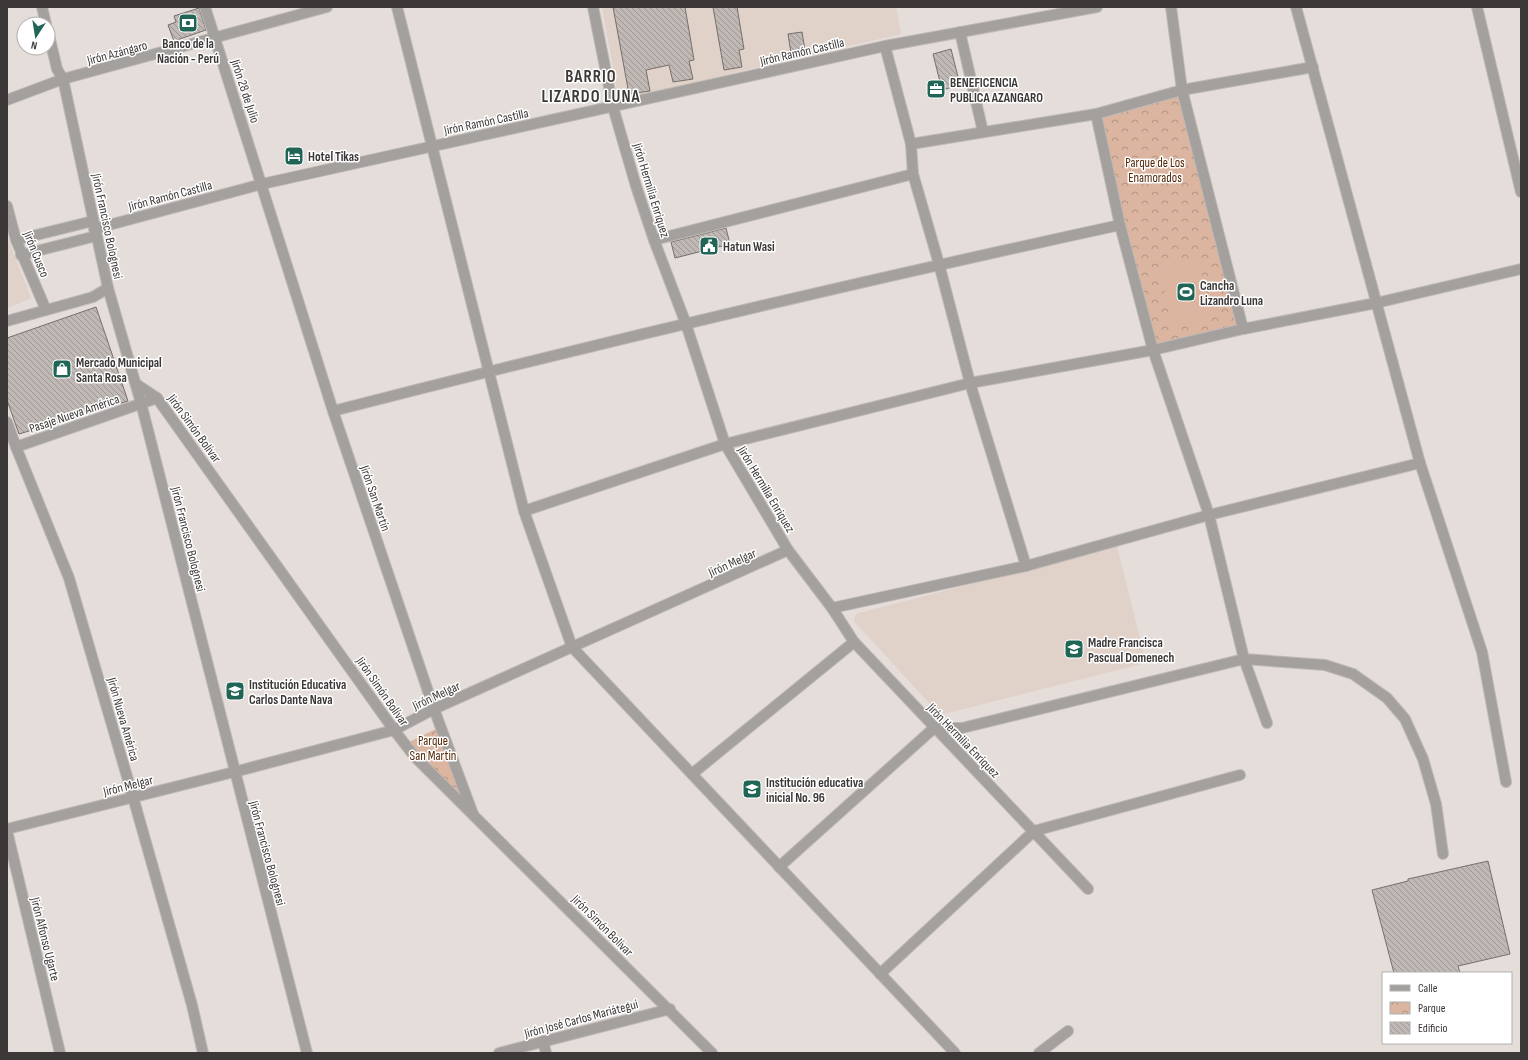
<svg xmlns="http://www.w3.org/2000/svg" width="1528" height="1060" font-family="'Sofia Sans Condensed',sans-serif">
<style>
.built{fill:#e0d1c9}
.park{fill:url(#park-crowns)}
.pitch{fill:#dbb5a0}
.building{fill:url(#building-back-hatch);stroke:#766f6c}
.lines{fill:none;stroke-linecap:round;stroke-linejoin:round}
.minor-casing{stroke:#bfb9b5;stroke-width:12}
.minor{stroke:#a3a09e;stroke-width:10}
.labels{text-anchor:middle;stroke-width:3;stroke-linejoin:round;paint-order:stroke}
.poi-label{font-size:13px;font-weight:bold;fill:#3b3837;stroke:#fff;text-anchor:start}
.street-label{font-size:13px;fill:#3b3837;stroke:#fff}
.park-label{font-size:13px;fill:#542604;stroke:#fff}
.district-label{font-size:17px;font-weight:bold;letter-spacing:1px;fill:#3e3936;stroke:#fff}
</style>
<defs>
<pattern id="park-crowns" width="20" height="18" patternUnits="userSpaceOnUse"><rect width="20" height="18" fill="#dbb5a0"/><path d="M2 6a3 3 0 1 1 6 0M12 15a3 3 0 1 1 6 0" fill="none" stroke="#b39483"/></pattern>
<pattern id="building-back-hatch" width="6" height="6" patternUnits="userSpaceOnUse"><rect width="6" height="6" fill="#bfb8b4"/><path d="M-1 5l2 2M0 0l6 6M5-1l2 2" fill="none" stroke="#9c9793"/></pattern>
</defs>
<rect width="100%" height="100%" fill="#e4ddd9"/>
<!-- built -->
<g class="built">
<polygon points="602,7 896,7 901,34 619,100"/>
<polygon points="7,236 31,298 7,308"/>
<polygon points="1117,546 1146,663 940,715 854,621 856,614"/>
</g>
<!-- park -->
<g class="park">
<polygon points="1183,94 1239,326 1153,350 1096,114"/>
<polygon points="442,726 469,807 409,742"/>
</g>
<!-- pitch -->
<polygon class="pitch" points="1198,258 1213,317 1173,327 1159,267"/>
<!-- building -->
<g class="building">
<polygon points="613,7 685,7 694,60 689,61 693,79 673,82 669,65 646,70 650,91 629,94"/>
<polygon points="713,7 737,7 744,49 739,50 742,67 724,70"/>
<polygon points="199,8 206,30 174,41 168,25 176,22 174,16"/>
<polygon points="802,32 805,50 791,53 788,34"/>
<polygon points="951,49 960,85 942,90 933,54"/>
<polygon points="726,228 730,244 675,258 671,242"/>
<polygon points="96,307 128,401 19,434 7,400 7,338"/>
<polygon points="1488,861 1510,954 1458,966 1460,973 1394,973 1372,890 1408,881 1408,879"/>
</g>
<g class="lines">
<!-- minor casing -->
<g class="minor-casing">
<g id="minor">
<polyline points="42,7 46,24"/>
<polyline points="205,7 333,411 434,709 473,814"/>
<polyline points="397,7 524,511 572,647 955,1053"/>
<polyline points="593,7 613,107 636,186 654,240 686,324 725,444 788,550 832,608 854,642 1088,889"/>
<polyline points="1171,7 1182,90 1243,329"/>
<polyline points="1296,7 1420,463 1482,652 1506,782"/>
<polyline points="1477,7 1521,192"/>
<polyline points="48,31 57,69 63,79 108,288 141,403 307,1053"/>
<polyline points="960,32 983,132"/>
<polyline points="885,46 911,144 913,174 939,264 970,383 1026,566"/>
<polyline points="7,100 63,79 327,7"/>
<polyline points="1096,114 1120,225 1153,350 1209,515 1244,659 1267,723"/>
<polyline points="911,144 1096,114 1182,90 1313,67"/>
<polyline points="7,206 16,240 46,310"/>
<polyline points="94,229 262,184 885,46 1097,7"/>
<polyline points="16,240 93,221"/>
<polyline points="654,240 913,174"/>
<polyline points="21,255 96,236"/>
<polyline points="7,321 93,297 108,288"/>
<polyline points="136,384 157,398 394,730 415,757 712,1053"/>
<path d="M 333,411 C 594,344 857,282 1120,225"/>
<polyline points="7,422 16,447 69,578 133,797 192,1005 203,1053"/>
<polyline points="16,447 157,398"/>
<polyline points="524,511 725,444 970,383 1153,350 1243,329 1376,303 1521,269"/>
<polyline points="832,608 1026,566 1209,515 1420,463"/>
<polyline points="692,774 854,642"/>
<polyline points="7,829 234,772 394,730 434,709 788,550"/>
<polyline points="7,831 60,1053"/>
<polyline points="779,867 934,728 962,728 1244,659 1325,665 1353,674 1387,698 1405,719 1423,759 1436,804 1443,854"/>
<polyline points="880,974 1034,831 1240,775"/>
<polyline points="543,1041 546,1053"/>
<polyline points="499,1053 670,1009"/>
<polyline points="1039,1053 1068,1031"/>
</g>
</g>
<!-- minor -->
<use href="#minor" class="minor"/>
</g>
<!-- icons -->
<defs>
<g id="bank-square" transform="scale(1)"><rect x="-9" y="-9" width="18" height="18" rx="4" fill="#206556" stroke="#fff"/><path d="M-6-4H6V4H-6ZM0-2.3a2.3 2.3 0 1 0 0 4.6a2.3 2.3 0 1 0 0-4.6Z" fill="#fff"/></g>
<g id="office-square" transform="scale(1)"><rect x="-9" y="-9" width="18" height="18" rx="4" fill="#206556" stroke="#fff"/><path d="M-6-3h4V-5.5h4V-3h4V5H-6ZM-1-4.5V-3h2v-1.5ZM-6 0V1H6V0Z" fill="#fff"/></g>
<g id="hotel-square" transform="scale(1)"><rect x="-9" y="-9" width="18" height="18" rx="4" fill="#206556" stroke="#fff"/><path d="M-6-4.5h1.5V1H6V5H4.5V3h-9V5H-6ZM-4 0a1.8 1.8 0 1 1 3.6 0ZM.5 0V-2.5h3Q6-2.5 6 0Z" fill="#fff"/></g>
<g id="civic-square" transform="scale(1)"><rect x="-9" y="-9" width="18" height="18" rx="4" fill="#206556" stroke="#fff"/><path d="M-.6-6.5H3V-4.5H.6V-3L4-1V1h2V6H-6V1h2V-1L-.6-3ZM-1.2 2.5V6h2.4V2.5Z" fill="#fff"/></g>
<g id="stadium-square" transform="scale(1)"><rect x="-9" y="-9" width="18" height="18" rx="4" fill="#206556" stroke="#fff"/><path d="M0-5a6.5 5 0 1 0 0 10a6.5 5 0 1 0 0-10ZM-3.5-1.8h7v3.6h-7Z" fill="#fff"/></g>
<g id="shop-square" transform="scale(1)"><rect x="-9" y="-9" width="18" height="18" rx="4" fill="#206556" stroke="#fff"/><path d="M-5-2.5h2.3a2.7 3.5 0 0 1 5.4 0H5L5.5 6h-11ZM-1.5-2.5h3a1.5 2.3 0 0 0-3 0Z" fill="#fff"/></g>
<g id="school-square" transform="scale(1)"><rect x="-9" y="-9" width="18" height="18" rx="4" fill="#206556" stroke="#fff"/><path d="M0-5L7-2L0 1L-7-2ZM-4 1L0 2.5L4 1V4Q0 6-4 4Z" fill="#fff"/></g>
</defs>
<g fill-rule="evenodd">
<use href="#bank-square" x="188" y="23"/>
<use href="#office-square" x="936" y="89"/>
<use href="#hotel-square" x="294" y="156"/>
<use href="#civic-square" x="709" y="246"/>
<use href="#stadium-square" x="1186" y="292"/>
<use href="#shop-square" x="62" y="369"/>
<use href="#school-square" x="1074" y="649"/>
<use href="#school-square" x="235" y="691"/>
<use href="#school-square" x="752" y="789"/>
</g>
<g class="labels">
<!-- poi labels -->
<g class="poi-label">
<text x="188" y="48" text-anchor="middle">Banco de la<tspan x="188" dy="15">Nación - Perú</tspan></text>
<text x="950" y="87">BENEFICENCIA<tspan x="950" dy="15">PUBLICA AZANGARO</tspan></text>
<text x="308" y="161">Hotel Tikas</text>
<text x="723" y="251">Hatun Wasi</text>
<text x="1200" y="290">Cancha<tspan x="1200" dy="15">Lizandro Luna</tspan></text>
<text x="76" y="367">Mercado Municipal<tspan x="76" dy="15">Santa Rosa</tspan></text>
<text x="1088" y="647">Madre Francisca<tspan x="1088" dy="15">Pascual Domenech</tspan></text>
<text x="249" y="689">Institución Educativa<tspan x="249" dy="15">Carlos Dante Nava</tspan></text>
<text x="766" y="787">Institución educativa<tspan x="766" dy="15">inicial No. 96</tspan></text>
</g>
<!-- street labels -->
<g class="street-label">
<text transform="translate(802 51) rotate(-13)" y="5">Jirón Ramón Castilla</text>
<text transform="translate(117 52) rotate(-15)" y="5">Jirón Azángaro</text>
<text transform="translate(246 91) rotate(72)" y="5">Jirón 28 de Julio</text>
<text transform="translate(486 121) rotate(-12)" y="5">Jirón Ramón Castilla</text>
<text transform="translate(652 190) rotate(73)" y="5">Jirón Hermilia Enriquez</text>
<text transform="translate(170 195) rotate(-15)" y="5">Jirón Ramón Castilla</text>
<text transform="translate(108 226) rotate(78)" y="5">Jirón Francisco Bolognesi</text>
<text transform="translate(37 254) rotate(68)" y="5">Jirón Cusco</text>
<text transform="translate(74 413) rotate(-19)" y="5">Pasaje Nueva América</text>
<text transform="translate(195 428) rotate(54)" y="5">Jirón Simón Bolívar</text>
<text transform="translate(767 489) rotate(59)" y="5">Jirón Hermilia Enriquez</text>
<text transform="translate(376 498) rotate(71)" y="5">Jirón San Martín</text>
<text transform="translate(189 539) rotate(76)" y="5">Jirón Francisco Bolognesi</text>
<text transform="translate(732 562) rotate(-24)" y="5">Jirón Melgar</text>
<text transform="translate(383 691) rotate(55)" y="5">Jirón Simón Bolívar</text>
<text transform="translate(436 695) rotate(-25)" y="5">Jirón Melgar</text>
<text transform="translate(124 719) rotate(74)" y="5">Jirón Nueva América</text>
<text transform="translate(964 740) rotate(46)" y="5">Jirón Hermilia Enriquez</text>
<text transform="translate(128 785) rotate(-14)" y="5">Jirón Melgar</text>
<text transform="translate(268 853) rotate(75)" y="5">Jirón Francisco Bolognesi</text>
<text transform="translate(603 925) rotate(45)" y="5">Jirón Simón Bolívar</text>
<text transform="translate(46 939) rotate(76)" y="5">Jirón Alfonso Ugarte</text>
<text transform="translate(581 1018) rotate(-15)" y="5">Jirón José Carlos Mariátegui</text>
</g>
<!-- park labels -->
<g class="park-label">
<text x="1155" y="167">Parque de Los<tspan x="1155" dy="15">Enamorados</tspan></text>
<text x="433" y="745">Parque<tspan x="433" dy="15">San Martin</tspan></text>
</g>
<!-- district labels -->
<g class="district-label">
<text x="591" y="82">BARRIO<tspan x="591" dy="20">LIZARDO LUNA</tspan></text>
</g>
</g>
<!-- border -->
<rect width="1528" height="1060" fill="none" stroke="#3b3837" stroke-width="16"/>
<!-- legend -->
<rect x="1382" y="972" width="130" height="72" fill="#ffffff" stroke="#b1afaf"/>
<rect x="1390" y="985" width="20" height="6" fill="#a3a09e" stroke="#b1afaf"/>
<text x="1418" y="992" font-size="12" fill="#3b3837">Calle</text>
<rect x="1390" y="1002" width="20" height="12" fill="url(#park-crowns)" stroke="#b1afaf"/>
<text x="1418" y="1012" font-size="12" fill="#3b3837">Parque</text>
<rect x="1390" y="1022" width="20" height="12" fill="url(#building-back-hatch)" stroke="#b1afaf"/>
<text x="1418" y="1032" font-size="12" fill="#3b3837">Edificio</text>
<!-- north arrow -->
<g transform="translate(36 36) rotate(192)"><circle r="19" fill="#ffffff" stroke="#b1afaf"/>
<path d="M0-3L7 15L0 10L-7 15Z" fill="#206556"/>
<text y="-6" font-size="11" font-weight="bold" text-anchor="middle" fill="#3b3837">N</text>
</g>
</svg>
